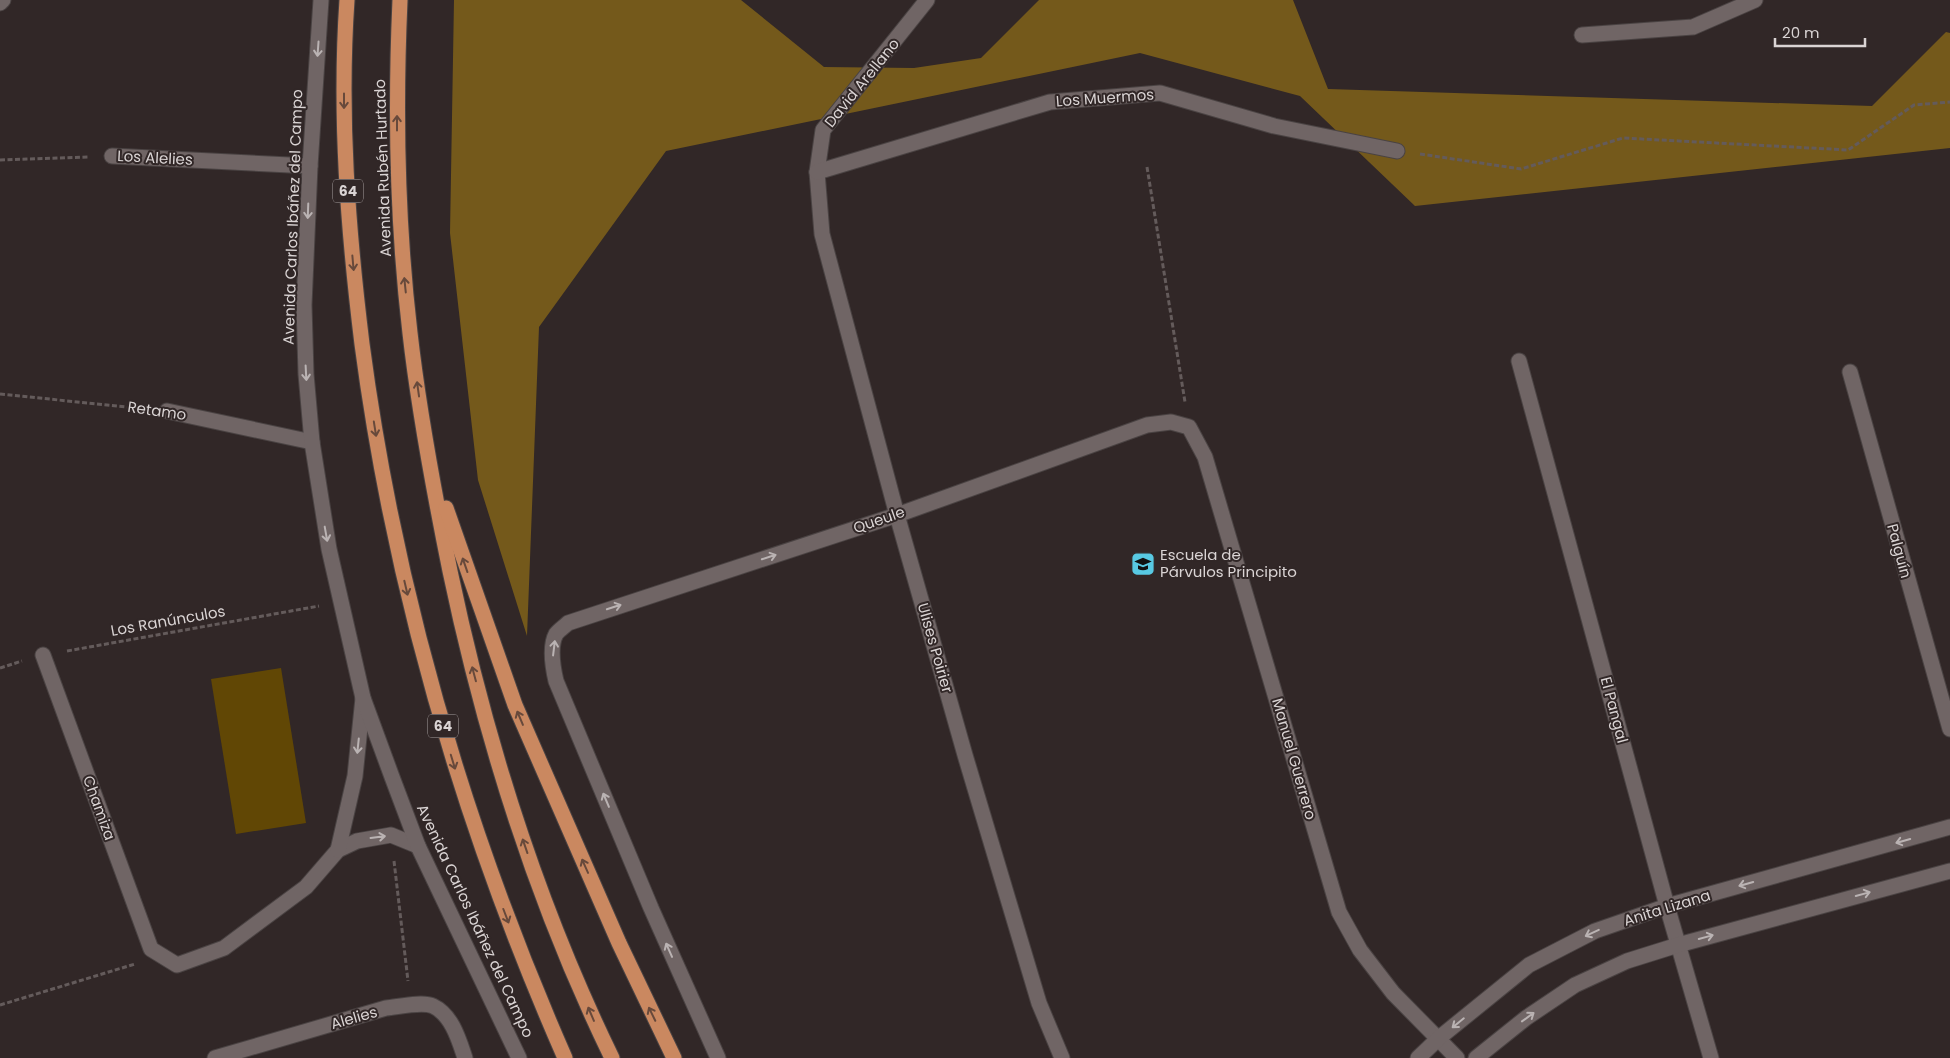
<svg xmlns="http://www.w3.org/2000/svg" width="1950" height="1058" font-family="Poppins,sans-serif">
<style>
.green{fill:#614705}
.forest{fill:#74591b}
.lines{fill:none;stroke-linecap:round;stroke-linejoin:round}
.lane-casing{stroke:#4a4343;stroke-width:17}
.street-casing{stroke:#4a4343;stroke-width:17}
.secondary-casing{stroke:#4a4343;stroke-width:17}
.highway-casing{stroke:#4a4343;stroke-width:17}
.path{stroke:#645b5b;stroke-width:3;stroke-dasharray:5 2.5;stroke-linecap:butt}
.lane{stroke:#706565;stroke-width:15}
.street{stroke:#706565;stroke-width:15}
.secondary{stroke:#706565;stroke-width:15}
.highway{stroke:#ca8860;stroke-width:15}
.oneway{stroke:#bab3b3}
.oneway2{stroke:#67493b}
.labels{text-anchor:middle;stroke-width:4;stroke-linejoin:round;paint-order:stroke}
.shield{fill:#312727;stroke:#a7a0a0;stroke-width:1}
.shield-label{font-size:14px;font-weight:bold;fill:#dad4d4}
.street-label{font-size:15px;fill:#dad4d4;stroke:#312727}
.poi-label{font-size:15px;fill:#dad4d4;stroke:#312727;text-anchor:start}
</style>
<rect width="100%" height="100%" fill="#312727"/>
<!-- green -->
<polygon class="green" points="281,668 306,823 236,834 211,679"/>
<!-- forest -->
<polygon class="forest" points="454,0 741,0 824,67 914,68 981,58 1039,0 1293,0 1328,89 1872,106 1946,32 1950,33 1950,148 1415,206 1300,96 1140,53 666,151 539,327 527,636 478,480 450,233"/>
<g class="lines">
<!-- lane casing -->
<g class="lane-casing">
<polyline id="lane" points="1582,35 1693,27 1755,0"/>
</g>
<!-- street casing -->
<g class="street-casing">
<g id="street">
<polyline points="927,0 823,130 817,172 822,234 897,515 965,755 1039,1003 1062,1058"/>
<polyline points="0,3 3,0"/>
<polyline points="112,156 310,166"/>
<polyline points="817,172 1050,102 1160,93 1274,126 1397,151"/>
<polyline points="1519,361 1667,906 1711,1058"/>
<polyline points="1850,372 1950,729"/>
<polyline points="167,411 312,442"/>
<polyline points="43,655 151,949 177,965 224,948 306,887 338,850 357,841 391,835 418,846"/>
<polyline points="338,850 355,776 363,698"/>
<path d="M 215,1058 L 386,1008 C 398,1007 422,1001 433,1006 C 452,1015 459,1040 465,1058"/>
<path d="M 718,1058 L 651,908 L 556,681 C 553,668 549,647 556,634 C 559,630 565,626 568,623 L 897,515 L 1147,425 L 1171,422 L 1189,427 L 1205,457 L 1339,912 L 1360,950 L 1393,993 L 1457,1058"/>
</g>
</g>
<!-- secondary casing -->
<g class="secondary-casing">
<g id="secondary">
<polyline points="321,0 310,166 304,305 306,374 312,442 329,549 363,698 392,777 418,846 519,1058"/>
<polyline points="1418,1058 1439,1038 1529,965 1595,931 1667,906 1950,827"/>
<polyline points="1476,1058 1526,1018 1575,985 1627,961 1678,945 1950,871"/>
</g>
</g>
<!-- highway casing -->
<g class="highway-casing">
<g id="highway">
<path d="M 347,0 C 339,115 348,230 362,344 C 395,594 464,828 565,1058"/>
<path d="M 400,0 C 395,111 397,223 410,333 C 419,413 434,492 450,571 C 485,738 537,904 612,1058"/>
<polyline points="446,508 515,705 619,943 674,1058"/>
</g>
</g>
<!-- path -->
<g class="path">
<polyline points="1420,154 1521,169 1623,138 1848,150 1914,105 1950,102"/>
<polyline points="0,160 89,157"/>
<polyline points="1147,167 1185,402"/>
<polyline points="0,394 146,409"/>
<polyline points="67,651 319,606"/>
<polyline points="0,668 22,661"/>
<polyline points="394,861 408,981"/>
<polyline points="0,1005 135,964"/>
</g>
<!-- lane -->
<use href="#lane" class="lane"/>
<!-- street -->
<use href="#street" class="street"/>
<!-- secondary -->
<use href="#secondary" class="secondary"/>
<!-- highway -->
<use href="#highway" class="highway"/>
</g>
<!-- one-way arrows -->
<defs><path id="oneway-shaft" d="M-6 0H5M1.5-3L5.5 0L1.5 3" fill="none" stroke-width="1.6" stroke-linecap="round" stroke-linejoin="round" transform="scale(1.25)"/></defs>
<g class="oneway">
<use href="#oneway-shaft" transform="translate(318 49) rotate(94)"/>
<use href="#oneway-shaft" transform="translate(308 211) rotate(92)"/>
<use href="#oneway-shaft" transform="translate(306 373) rotate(87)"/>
<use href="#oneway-shaft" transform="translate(326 534) rotate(80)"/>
<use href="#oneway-shaft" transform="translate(769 557) rotate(-18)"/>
<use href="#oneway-shaft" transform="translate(614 607) rotate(-18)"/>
<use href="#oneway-shaft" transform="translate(554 648) rotate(-83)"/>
<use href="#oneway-shaft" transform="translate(358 746) rotate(96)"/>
<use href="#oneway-shaft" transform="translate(606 800) rotate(-113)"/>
<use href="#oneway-shaft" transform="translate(378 837) rotate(-7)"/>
<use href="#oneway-shaft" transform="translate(1903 841) rotate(164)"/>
<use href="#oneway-shaft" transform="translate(1746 884) rotate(164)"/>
<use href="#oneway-shaft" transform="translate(1863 894) rotate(-15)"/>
<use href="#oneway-shaft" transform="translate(1592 933) rotate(155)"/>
<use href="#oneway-shaft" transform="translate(1706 937) rotate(-15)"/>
<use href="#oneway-shaft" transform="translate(669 950) rotate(-114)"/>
<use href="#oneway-shaft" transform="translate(1528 1017) rotate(-36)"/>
<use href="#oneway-shaft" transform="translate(1458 1023) rotate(141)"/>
</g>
<g class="oneway2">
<use href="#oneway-shaft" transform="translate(344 101) rotate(90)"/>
<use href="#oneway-shaft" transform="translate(397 123) rotate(-90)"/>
<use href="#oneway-shaft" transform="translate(353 263) rotate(85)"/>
<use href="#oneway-shaft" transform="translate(405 285) rotate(-96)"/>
<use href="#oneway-shaft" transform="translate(418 389) rotate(-98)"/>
<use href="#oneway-shaft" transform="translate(375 429) rotate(81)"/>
<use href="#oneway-shaft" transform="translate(465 565) rotate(-109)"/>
<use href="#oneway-shaft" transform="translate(406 588) rotate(77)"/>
<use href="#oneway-shaft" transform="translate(474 674) rotate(-105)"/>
<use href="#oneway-shaft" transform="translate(520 718) rotate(-113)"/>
<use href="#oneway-shaft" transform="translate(453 762) rotate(73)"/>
<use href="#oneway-shaft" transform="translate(525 846) rotate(-109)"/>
<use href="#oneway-shaft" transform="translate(585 866) rotate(-114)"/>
<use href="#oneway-shaft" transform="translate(506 916) rotate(69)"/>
<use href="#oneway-shaft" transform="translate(591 1014) rotate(-113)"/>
<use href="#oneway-shaft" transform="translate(652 1014) rotate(-116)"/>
</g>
<!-- icons -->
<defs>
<g id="school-square" transform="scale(1.25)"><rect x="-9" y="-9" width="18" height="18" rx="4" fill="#58c9e3" stroke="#312727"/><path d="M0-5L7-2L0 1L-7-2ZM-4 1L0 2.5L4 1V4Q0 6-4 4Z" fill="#111"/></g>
</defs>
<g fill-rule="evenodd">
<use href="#school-square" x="1143" y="564"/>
</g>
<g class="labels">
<!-- shield labels -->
<g class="shield">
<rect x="333" y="179.5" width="30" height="23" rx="4"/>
<rect x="428" y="714.5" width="30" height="23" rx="4"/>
</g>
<g class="shield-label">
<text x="348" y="196">64</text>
<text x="443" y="731">64</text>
</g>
<!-- street labels -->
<g class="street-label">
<text transform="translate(862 83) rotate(-51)" y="5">David Arellano</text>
<text transform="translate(1105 98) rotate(-4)" y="5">Los Muermos</text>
<text transform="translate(155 158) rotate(3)" y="5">Los Alelies</text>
<text transform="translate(383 168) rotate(-92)" y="5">Avenida Rubén Hurtado</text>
<text transform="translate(293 217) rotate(-88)" y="5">Avenida Carlos Ibáñez del Campo</text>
<text transform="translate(157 411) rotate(8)" y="5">Retamo</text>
<text transform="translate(879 520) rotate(-19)" y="5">Queule</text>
<text transform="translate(1899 551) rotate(75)" y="5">Palguín</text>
<text transform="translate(168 621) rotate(-10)" y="5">Los Ranúnculos</text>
<text transform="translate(935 648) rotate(74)" y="5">Ulises Poirier</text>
<text transform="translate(1614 710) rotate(75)" y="5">El Pangal</text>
<text transform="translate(1294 759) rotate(74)" y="5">Manuel Guerrero</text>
<text transform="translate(99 808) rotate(70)" y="5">Chamiza</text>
<text transform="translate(1667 908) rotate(-17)" y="5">Anita Lizana</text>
<text transform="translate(475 921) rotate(65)" y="5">Avenida Carlos Ibáñez del Campo</text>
<text transform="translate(354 1018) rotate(-16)" y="5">Alelies</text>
</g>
<!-- poi labels -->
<g class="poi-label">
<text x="1160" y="560">Escuela de<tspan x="1160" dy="17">Párvulos Principito</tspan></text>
</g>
</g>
<!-- scale -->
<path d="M1775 38v8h90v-8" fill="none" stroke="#dad4d4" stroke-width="2.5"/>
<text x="1782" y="38" font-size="15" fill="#dad4d4" stroke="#312727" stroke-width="4" paint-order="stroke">20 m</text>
</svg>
